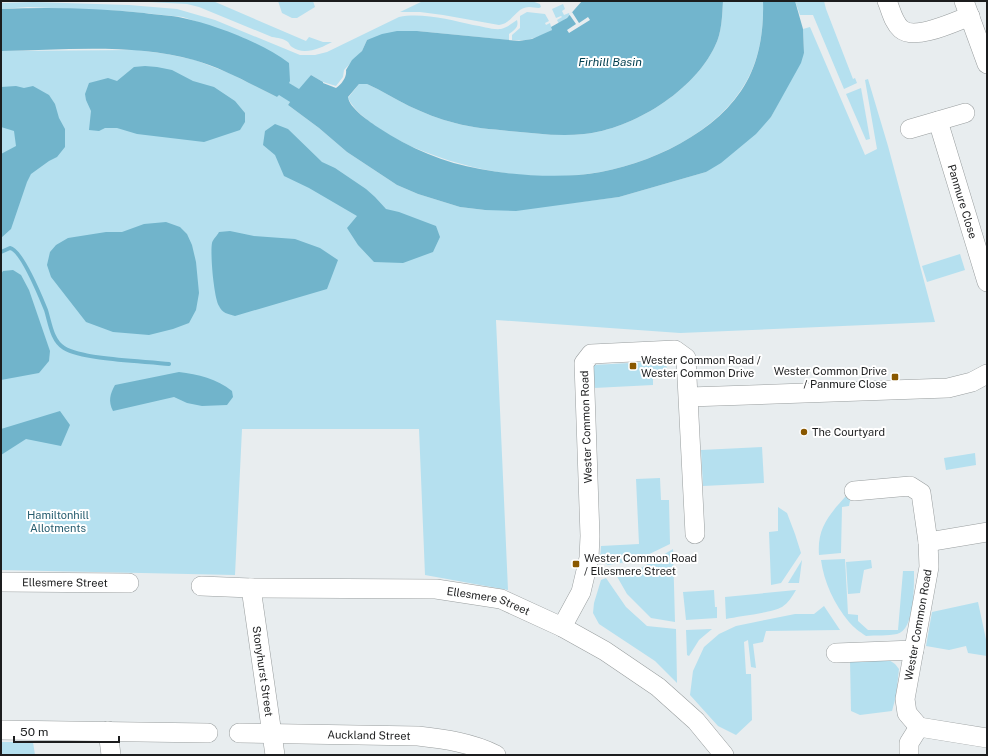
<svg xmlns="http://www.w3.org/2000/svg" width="988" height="756" font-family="'Public Sans',sans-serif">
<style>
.green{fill:#b5e0ef}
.forest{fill:#71b4cb}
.water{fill:#72b5cd}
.pier{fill:#e8edef}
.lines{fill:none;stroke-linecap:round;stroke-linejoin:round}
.stream{stroke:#72b5cd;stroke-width:4}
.minor-casing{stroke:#999e9f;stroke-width:20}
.minor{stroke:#fff;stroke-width:19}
.poi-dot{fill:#895800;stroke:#fff;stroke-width:1.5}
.labels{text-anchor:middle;stroke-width:4;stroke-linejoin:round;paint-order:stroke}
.street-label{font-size:11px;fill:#1c1d1e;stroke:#fff}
.poi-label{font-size:11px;fill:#1c1d1e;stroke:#fff;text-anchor:start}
.park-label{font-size:11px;fill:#275d6f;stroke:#fff}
.water-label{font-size:12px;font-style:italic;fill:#003e4f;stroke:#fff}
</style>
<rect width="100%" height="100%" fill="#e8edef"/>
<!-- green -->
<g class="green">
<path d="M 129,1 L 213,1 L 306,41 L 309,37 L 323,42 L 332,42 C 321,48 304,56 292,47 C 290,46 289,43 288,42 C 283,38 278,38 272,37 L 199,7 L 187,4 Z"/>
<polygon points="278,1 313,1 315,7 297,18 292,18 282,13"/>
<path d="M 423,1 L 532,1 L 540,4 L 541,7 L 539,8 C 535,8 532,7 529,7 C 516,7 512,24 499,25 L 443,15 L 420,12 L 400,12 Z"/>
<path d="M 723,1 L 763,1 C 764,32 759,64 741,90 C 708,140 637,169 580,175 C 524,180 467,170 415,148 C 394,139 358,119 348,98 L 359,84 L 367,84 C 381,90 395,99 409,106 C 424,113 439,119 455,123 C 473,128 491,129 509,131 C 534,133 559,137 584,134 C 633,129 694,91 715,46 C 722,32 722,16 723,1 Z"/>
<polygon points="795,1 824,1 826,9 853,79 855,78 857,83 844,89 813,15 800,15"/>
<path d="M 33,2 L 129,5 L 177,9 L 215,20 L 300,55 L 315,55 L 327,52 L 399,17 C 421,12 452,20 473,25 C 482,26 492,30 501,29 C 507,28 512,23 517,20 C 519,27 515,30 509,34 L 509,40 L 417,31 L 367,40 L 362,51 L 344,70 L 343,77 L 336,86 L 323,82 L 311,75 L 300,90 L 288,83 L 244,38 L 183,17 L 123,11 L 28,7 L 1,9 L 1,3 Z"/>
<polygon points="563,4 565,9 562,11 564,15 569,13 570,15 559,24 557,20 562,17 561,16 556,18 552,9"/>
<path d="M 527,12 L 545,14 L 549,21 L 545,23 L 546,25 L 550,23 L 552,30 C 539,37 527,42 512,40 L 512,35 L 520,28 L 520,16 Z"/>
<polygon points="810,27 865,155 877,149 865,80 868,79 888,146 935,322 680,333 496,320 508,590 425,575 419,429 242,429 235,575 1,570 1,51 137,50 167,54 195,60 229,73 277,97 279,94 290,102 288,105 319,128 347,152 397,185 418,194 460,207 485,210 580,202 619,197 706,172 771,117 804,53 803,29"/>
<polygon points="861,88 870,139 866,140 846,94"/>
<polygon points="960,254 965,270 927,282 922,266"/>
<polygon points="666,361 667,373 653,374 653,385 594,388 593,365"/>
<polygon points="762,447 764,483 703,486 701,450"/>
<polygon points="975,453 976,465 946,470 944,458"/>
<polygon points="660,478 661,500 669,500 670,544 637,560 608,565 600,560 601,546 639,544 636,479"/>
<path d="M 851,496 L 849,506 L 842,507 L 841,553 L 819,555 C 817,529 828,516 845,497 Z"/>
<polygon points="778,507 787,513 795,534 801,553 781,583 771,585 769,532 778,531"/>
<polygon points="673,549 675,622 651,618 627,594 615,573 634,570 641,568"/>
<path d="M 845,559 L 848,614 L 858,615 L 858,621 L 868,630 L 898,630 L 903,571 L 914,571 C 914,585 915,630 897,634 C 888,636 876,635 866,636 C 860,632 853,627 849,622 C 834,604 824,582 821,560 Z"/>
<polygon points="802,560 799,583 788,583"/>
<polygon points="871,560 872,568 864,570 860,593 848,594 846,562"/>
<polygon points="606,578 626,607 647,626 676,629 677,683 655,661 599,624 593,613 594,603 601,580"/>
<polygon points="714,590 715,607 717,607 717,618 686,620 683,592"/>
<path d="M 796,590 C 792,597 788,603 782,607 C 771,613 739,616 726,619 L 725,597 Z"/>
<polygon points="978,602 987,644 987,656 968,653 966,646 949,650 926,646 932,612"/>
<polygon points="824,606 840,630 766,631 763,642 753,644 756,668 751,667 748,640 744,642 746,674 751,674 752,720 736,735 718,726 690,695 693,671 704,647 719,634 736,626 765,620 795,614 814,614"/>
<polygon points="712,629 699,640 689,656 687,655 686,630"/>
<polygon points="850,660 889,660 895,664 899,669 896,696 892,711 860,715 851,711"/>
<polygon points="1,742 33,742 35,755 1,755"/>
</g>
<!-- forest -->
<g class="forest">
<polygon points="145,66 157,67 172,70 193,81 214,87 235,101 245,113 245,122 240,130 204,142 137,134 117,128 105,128 99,131 89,130 91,111 86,100 85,94 89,83 108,78 117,81 134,67"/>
<polygon points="16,86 24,88 33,86 49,95 55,104 59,118 65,129 65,147 57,157 49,161 31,174 27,182 11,229 1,238 1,154 16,146 14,131 1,127 1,87"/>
<polygon points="275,124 288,129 322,162 335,168 366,189 375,197 386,209 399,212 436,226 440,237 433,252 403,263 374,262 358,245 347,228 357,216 309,188 284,176 275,155 263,145 265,131"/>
<polygon points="166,222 180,227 187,234 192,245 196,262 199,293 196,310 189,323 173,329 149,335 113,332 86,322 51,277 47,265 50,252 56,245 68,238 106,232 122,232 144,224"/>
<path d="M 230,231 L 254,236 L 295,239 L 320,248 L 338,260 L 327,289 L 235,316 C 228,314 222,313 219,306 C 214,298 210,254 212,243 C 213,239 217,236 219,232 Z"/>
<polygon points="13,270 21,275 29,290 50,351 49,361 39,373 1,380 1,274 3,271"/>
<path d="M 179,372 C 198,374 217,379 232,391 L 233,397 L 227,405 L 202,406 L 187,403 L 174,397 L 113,411 C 108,401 110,394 115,385 Z"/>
<polygon points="60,411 70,425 61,446 26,439 1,455 1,429"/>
</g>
<!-- water -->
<path class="water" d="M 582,1 L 723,1 C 722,16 722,32 715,46 C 694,91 633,129 584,134 C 559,137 534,133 509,131 C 491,129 473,128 455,123 C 439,119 424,113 409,106 C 395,99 381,90 367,84 L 359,84 L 348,97 C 349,108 370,122 379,128 C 409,148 445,163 480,169 C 512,175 546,177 579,175 C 636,170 709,139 741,91 C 759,65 764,32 763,1 L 795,1 L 803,29 L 804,53 L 801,63 L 771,117 L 756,134 L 721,163 L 706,172 L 619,197 L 516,211 L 485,210 L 460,207 L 418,194 L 397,185 L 347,152 L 319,128 L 288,105 L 290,102 L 279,95 L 277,97 C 250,84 223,68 194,60 C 134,43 63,50 1,51 L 1,9 C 48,7 97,8 144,13 C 157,15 171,15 183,18 C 216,25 262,43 289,63 L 290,81 L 289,83 L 299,89 L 311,75 L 323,82 L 323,83 L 336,88 C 342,84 347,77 346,70 L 352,60 L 362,51 L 367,40 L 382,34 L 397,31 L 417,31 L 519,41 L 532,39 L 552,30 L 551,27 L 567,18 Z"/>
<!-- pier -->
<polygon class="pier" points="572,12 579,23 588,17 590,20 569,33 567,30 576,24 569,14"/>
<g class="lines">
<!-- stream -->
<path class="stream" d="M 1,252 L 10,248 C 22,250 41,298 46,310 C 50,323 52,341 64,348 C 84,360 144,361 169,364"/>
<!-- minor casing -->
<g class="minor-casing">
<g id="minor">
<path d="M 887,1 C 891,10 893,22 901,29 C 915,41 954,22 970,16"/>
<polyline points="964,1 987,64"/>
<path id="s1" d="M 938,121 L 987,282"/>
<polyline points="910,129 965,113"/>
<polyline points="689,397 948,388 972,382 987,374"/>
<polyline points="854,491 910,486 921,493 928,542 929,567 905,699 907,713 919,727"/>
<polyline points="928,542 987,532"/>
<path id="s2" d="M 1,582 L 129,583"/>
<path id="s3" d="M 201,586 L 251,588 L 436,589 L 501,599 L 562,627 L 605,651 L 658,687 L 696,721 L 724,755"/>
<path id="s4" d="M 251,588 L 275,755"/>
<polyline points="562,627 581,592 589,558 590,536 584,363 591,354 675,350 686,358 695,534"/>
<polyline points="836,653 914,650"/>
<polyline points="919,727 987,738"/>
<polyline points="1,730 208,733"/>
<polyline points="108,731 111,755"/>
<path id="s5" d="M 239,733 L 418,736 C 445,739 472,743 496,755"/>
<polyline points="909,755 909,743 919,727"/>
</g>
</g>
<!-- minor -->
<use href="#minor" class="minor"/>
</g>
<!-- markers -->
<g class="poi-dot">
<rect x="629" y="362" width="8" height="8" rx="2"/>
<rect x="891" y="373" width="8" height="8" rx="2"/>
<circle cx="804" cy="432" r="4"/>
<rect x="572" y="560" width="8" height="8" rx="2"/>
</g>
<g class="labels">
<!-- street labels -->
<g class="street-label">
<text dy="4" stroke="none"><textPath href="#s1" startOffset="84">Panmure Close</textPath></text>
<text transform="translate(586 427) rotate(-92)" y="4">Wester Common Road</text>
<text dy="4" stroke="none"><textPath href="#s2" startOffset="64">Ellesmere Street</textPath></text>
<text dy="4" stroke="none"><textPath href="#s3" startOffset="289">Ellesmere Street</textPath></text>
<text transform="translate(918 625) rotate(-80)" y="4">Wester Common Road</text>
<text dy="4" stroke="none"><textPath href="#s4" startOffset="84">Stonyhurst Street</textPath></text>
<text dy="4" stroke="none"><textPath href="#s5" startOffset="130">Auckland Street</textPath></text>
</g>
<!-- poi labels -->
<g class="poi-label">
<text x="641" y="364">Wester Common Road /<tspan x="641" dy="13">Wester Common Drive</tspan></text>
<text x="887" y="375" text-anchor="end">Wester Common Drive<tspan x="887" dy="13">/ Panmure Close</tspan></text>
<text x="812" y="436">The Courtyard</text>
<text x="584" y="562">Wester Common Road<tspan x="584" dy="13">/ Ellesmere Street</tspan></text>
</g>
<!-- park labels -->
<g class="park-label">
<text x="58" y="519">Hamiltonhill<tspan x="58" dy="13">Allotments</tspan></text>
</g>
<!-- water labels -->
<g class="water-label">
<text x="610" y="66">Firhill Basin</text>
</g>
</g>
<!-- border -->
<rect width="988" height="756" fill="none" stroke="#1c1d1e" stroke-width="4"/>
<!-- scale -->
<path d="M14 736v6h105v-6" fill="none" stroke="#1c1d1e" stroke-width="2"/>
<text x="20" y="736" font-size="12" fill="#1c1d1e" stroke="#ffffff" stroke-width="3" paint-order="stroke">50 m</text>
</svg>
